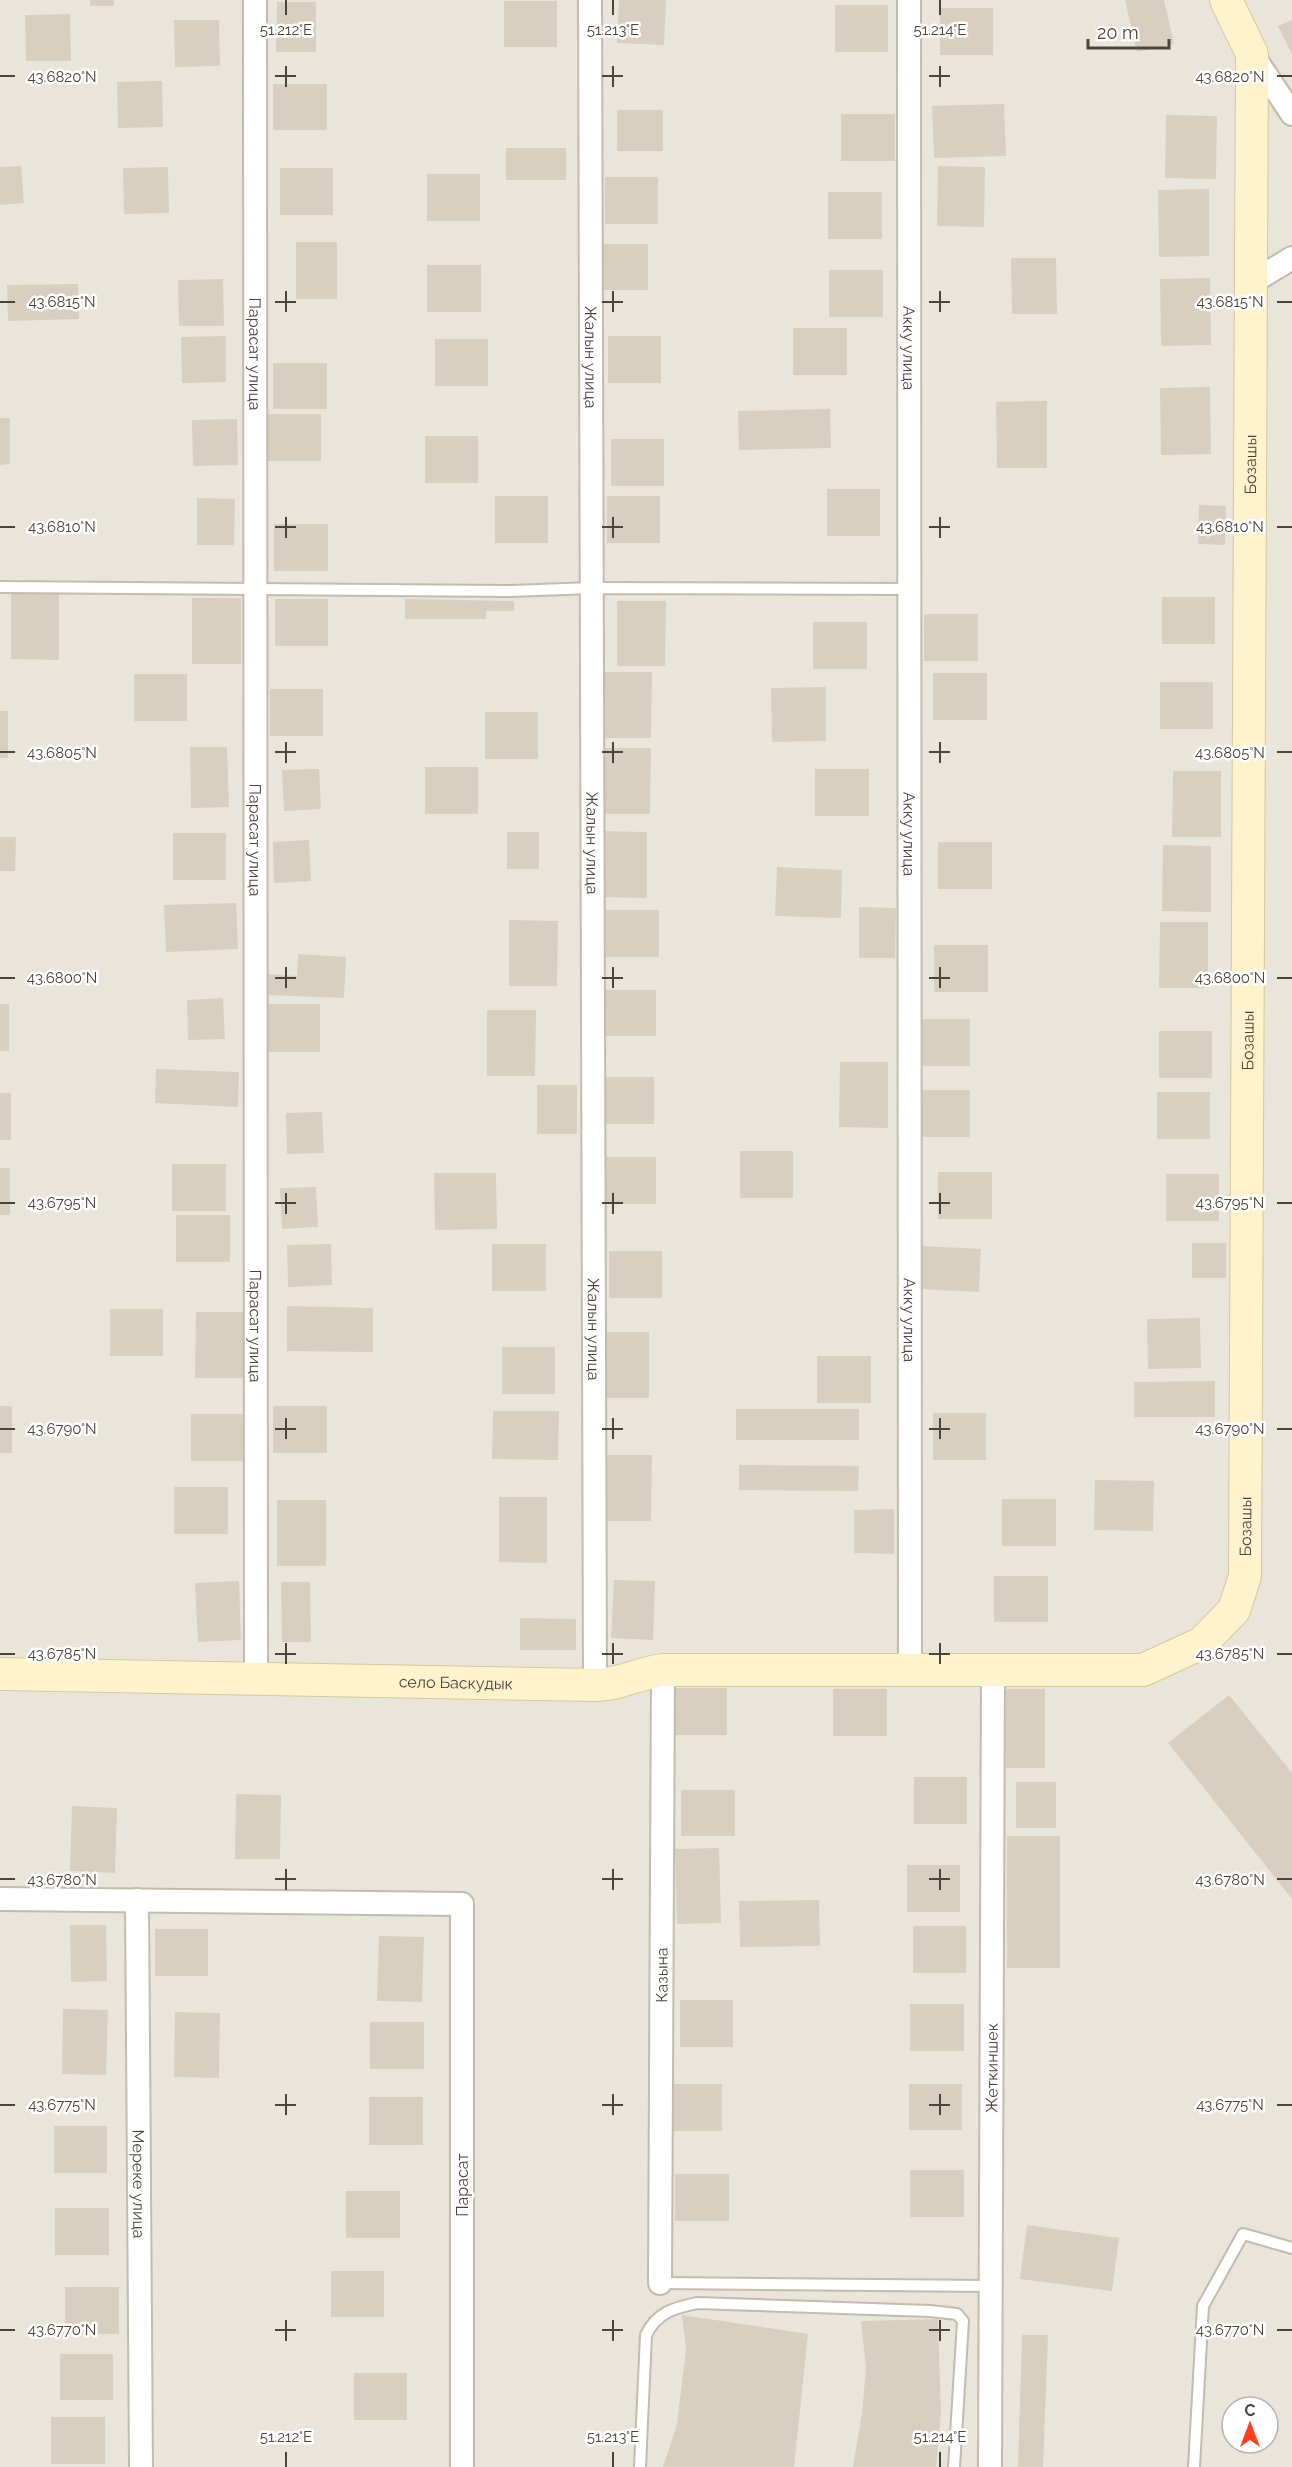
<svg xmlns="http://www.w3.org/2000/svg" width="1292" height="2467" font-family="Raleway,sans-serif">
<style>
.residential{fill:#eae5da;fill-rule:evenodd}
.building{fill:#d8cfc1}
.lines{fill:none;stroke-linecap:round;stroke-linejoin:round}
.lane-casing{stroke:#c2bbae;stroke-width:14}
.street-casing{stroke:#c2bbae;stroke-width:26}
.secondary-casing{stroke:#d6c79b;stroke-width:34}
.lane{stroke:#fff;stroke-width:10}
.street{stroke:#fff;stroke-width:22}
.secondary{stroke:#fff3cd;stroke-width:32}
.ticks{fill:none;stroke:#4b4439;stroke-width:2}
.labels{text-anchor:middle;stroke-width:5;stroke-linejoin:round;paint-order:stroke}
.street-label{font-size:16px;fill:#4b4439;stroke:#fff}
.ticks-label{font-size:15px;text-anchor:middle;fill:#4b4439;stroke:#fff;stroke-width:5;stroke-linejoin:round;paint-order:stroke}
</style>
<rect width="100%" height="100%" fill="#f6f3ec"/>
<!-- residential -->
<path class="residential" d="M 0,0 L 1292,0 L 1292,2467 L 0,2467 ZM 1232,2407 L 1268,2407 L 1268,2443 L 1232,2443 Z"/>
<!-- building -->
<g class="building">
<rect x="90" y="0" width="24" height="6"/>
<polygon points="619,0 666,0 664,45 617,43"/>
<polygon points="1125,0 1164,0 1174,44 1137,52"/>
<rect x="504" y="1" width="53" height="46"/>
<polygon points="277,2 316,2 316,52 276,52"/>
<rect x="835" y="5" width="53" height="47"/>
<rect x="940" y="8" width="53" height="47"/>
<polygon points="70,14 71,61 26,61 25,15"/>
<polygon points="174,20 219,20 220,66 175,67"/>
<polygon points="1292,20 1292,55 1278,26"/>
<polygon points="162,81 163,127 118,128 117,82"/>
<rect x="273" y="84" width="54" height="46"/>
<polygon points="1004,104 1006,156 934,158 932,106"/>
<rect x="617" y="110" width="46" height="41"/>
<rect x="841" y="114" width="54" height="47"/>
<polygon points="1166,115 1217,116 1216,179 1165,178"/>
<rect x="506" y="148" width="60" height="32"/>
<polygon points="21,166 24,203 0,205 0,167"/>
<polygon points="938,166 985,167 984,227 937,226"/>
<polygon points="168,167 169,213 124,214 123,168"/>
<rect x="280" y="168" width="53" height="47"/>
<rect x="427" y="174" width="53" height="47"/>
<rect x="605" y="177" width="53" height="47"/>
<polygon points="1209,189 1209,256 1159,257 1158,190"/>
<rect x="828" y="192" width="54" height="47"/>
<rect x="296" y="242" width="41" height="57"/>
<rect x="594" y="244" width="54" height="46"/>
<polygon points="1011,258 1056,258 1057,314 1012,314"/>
<rect x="427" y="265" width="54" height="47"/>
<rect x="829" y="270" width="54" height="47"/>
<polygon points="1210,278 1211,345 1161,346 1160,279"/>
<polygon points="223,279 224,326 179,326 178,280"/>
<polygon points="78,284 79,319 8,321 7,285"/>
<rect x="793" y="328" width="54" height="47"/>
<polygon points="226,336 226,382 182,383 181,337"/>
<rect x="608" y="336" width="53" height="47"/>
<rect x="435" y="339" width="53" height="47"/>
<rect x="273" y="363" width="54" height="46"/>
<polygon points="1210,387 1211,454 1161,455 1160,388"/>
<polygon points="1047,401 1047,468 997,468 996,402"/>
<polygon points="830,409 831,448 739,450 738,411"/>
<rect x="267" y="414" width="54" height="47"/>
<polygon points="0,418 10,418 10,464 0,465"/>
<polygon points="237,419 238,465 193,466 192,420"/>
<rect x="425" y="436" width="53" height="47"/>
<rect x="611" y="439" width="53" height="47"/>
<rect x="827" y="489" width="53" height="47"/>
<rect x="495" y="496" width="53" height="47"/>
<rect x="607" y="496" width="53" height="47"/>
<polygon points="197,498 235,499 234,545 197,545"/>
<polygon points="1199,505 1226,506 1225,545 1198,544"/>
<rect x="274" y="524" width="54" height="47"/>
<polygon points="11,593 59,594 59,660 11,659"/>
<rect x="1162" y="597" width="53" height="47"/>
<rect x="192" y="598" width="49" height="66"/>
<rect x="275" y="599" width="53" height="47"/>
<polygon points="405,599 514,601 514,611 486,611 486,619 405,619"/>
<polygon points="617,601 666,601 665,666 617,666"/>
<rect x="924" y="614" width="54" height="47"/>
<rect x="813" y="622" width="54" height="47"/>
<polygon points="603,672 652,672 651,738 603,738"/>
<rect x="933" y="673" width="54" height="47"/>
<rect x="134" y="674" width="53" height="47"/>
<rect x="1160" y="682" width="53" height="47"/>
<polygon points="826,687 826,741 772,742 771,688"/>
<rect x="270" y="689" width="53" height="47"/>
<rect x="0" y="711" width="8" height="47"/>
<rect x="485" y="712" width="53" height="47"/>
<polygon points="190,747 227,747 229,807 191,808"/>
<polygon points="602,748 651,748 650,814 602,814"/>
<rect x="425" y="767" width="53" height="47"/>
<polygon points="319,769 321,809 284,811 282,770"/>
<rect x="815" y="769" width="54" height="47"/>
<polygon points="1173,771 1221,771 1221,837 1172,837"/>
<polygon points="599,831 647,832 647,898 599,897"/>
<rect x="507" y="832" width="32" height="37"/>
<rect x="173" y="833" width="53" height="47"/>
<polygon points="0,837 16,837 15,871 0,871"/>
<polygon points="309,840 311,881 274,883 273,842"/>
<rect x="938" y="842" width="54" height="47"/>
<polygon points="1163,845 1211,846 1211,912 1162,911"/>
<polygon points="777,867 842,870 841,918 775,916"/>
<polygon points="236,903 238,949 166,952 164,905"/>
<polygon points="859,907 896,908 895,958 859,958"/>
<rect x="606" y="910" width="53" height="47"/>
<polygon points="509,920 558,921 557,986 509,986"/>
<polygon points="1160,922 1208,922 1208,988 1159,988"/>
<rect x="934" y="945" width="54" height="47"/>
<polygon points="298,954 346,957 344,998 267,995 268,974 297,976"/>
<rect x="603" y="990" width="53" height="46"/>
<polygon points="223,998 225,1039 188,1040 187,1000"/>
<rect x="0" y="1004" width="9" height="47"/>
<rect x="267" y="1004" width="53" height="48"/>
<polygon points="487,1010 536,1010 535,1076 487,1076"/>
<rect x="917" y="1019" width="53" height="47"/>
<rect x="1159" y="1031" width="53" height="47"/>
<polygon points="840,1062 888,1062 888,1128 839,1127"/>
<polygon points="156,1069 239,1072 238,1107 155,1103"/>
<rect x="601" y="1077" width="53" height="47"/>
<rect x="537" y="1085" width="40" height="49"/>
<rect x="917" y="1090" width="53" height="47"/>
<rect x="1157" y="1092" width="53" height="47"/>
<rect x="0" y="1093" width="11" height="47"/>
<polygon points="322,1112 324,1153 287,1154 286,1113"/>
<rect x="740" y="1151" width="53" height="47"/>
<rect x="603" y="1157" width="53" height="47"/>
<rect x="172" y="1164" width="54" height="47"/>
<rect x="0" y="1168" width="10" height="47"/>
<rect x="938" y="1172" width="54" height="47"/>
<polygon points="434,1173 496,1173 497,1229 435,1230"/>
<rect x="1166" y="1174" width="53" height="47"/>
<polygon points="316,1187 318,1227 282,1229 280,1188"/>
<rect x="176" y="1215" width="54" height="47"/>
<rect x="1192" y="1243" width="34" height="35"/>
<polygon points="331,1244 332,1285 288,1287 287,1245"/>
<rect x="492" y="1244" width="54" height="47"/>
<polygon points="922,1246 981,1249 979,1292 920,1289"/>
<rect x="609" y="1251" width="53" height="47"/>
<polygon points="287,1306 373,1308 373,1352 287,1351"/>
<rect x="110" y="1309" width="53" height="47"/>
<polygon points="196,1312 244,1312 244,1378 195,1378"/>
<polygon points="1200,1318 1201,1368 1148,1369 1147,1319"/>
<polygon points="601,1332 649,1332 649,1398 600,1398"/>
<rect x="502" y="1347" width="53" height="47"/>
<rect x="817" y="1356" width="54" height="47"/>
<polygon points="1215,1381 1215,1417 1134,1417 1134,1382"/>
<rect x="0" y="1406" width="12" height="47"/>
<rect x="273" y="1406" width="54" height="47"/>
<rect x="736" y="1409" width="123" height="31"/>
<polygon points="493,1411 559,1411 558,1460 492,1459"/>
<rect x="933" y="1413" width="53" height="47"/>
<rect x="191" y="1414" width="53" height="47"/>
<polygon points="603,1455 652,1455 651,1521 603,1521"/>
<polygon points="739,1465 859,1466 858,1491 739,1490"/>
<polygon points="1095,1480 1154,1481 1153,1531 1094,1530"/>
<rect x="174" y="1487" width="54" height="47"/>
<polygon points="499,1497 547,1497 547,1563 499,1562"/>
<rect x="1002" y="1499" width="54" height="47"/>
<rect x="277" y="1500" width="49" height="66"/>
<polygon points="894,1509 894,1554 854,1553 854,1510"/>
<rect x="994" y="1576" width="54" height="46"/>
<polygon points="614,1580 655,1581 653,1640 611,1638"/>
<polygon points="239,1581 241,1640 198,1642 195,1583"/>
<polygon points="281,1582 310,1582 311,1642 282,1642"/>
<polygon points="520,1618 576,1619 576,1650 520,1650"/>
<rect x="673" y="1688" width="54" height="47"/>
<rect x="833" y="1689" width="54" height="47"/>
<rect x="1006" y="1689" width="39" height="79"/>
<polygon points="1229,1695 1292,1773 1292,1899 1168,1743"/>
<rect x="914" y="1777" width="53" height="47"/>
<rect x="1016" y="1782" width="40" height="46"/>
<rect x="681" y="1790" width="54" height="46"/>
<polygon points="236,1794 281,1795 280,1859 235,1859"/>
<polygon points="72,1806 117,1808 115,1873 70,1871"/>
<rect x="1007" y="1836" width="53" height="132"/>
<polygon points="719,1848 721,1923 677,1924 675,1849"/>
<rect x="907" y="1865" width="53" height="47"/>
<polygon points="819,1900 820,1946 740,1947 739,1901"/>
<polygon points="70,1925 106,1925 107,1981 71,1982"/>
<rect x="913" y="1926" width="53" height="47"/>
<rect x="155" y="1929" width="53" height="47"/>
<polygon points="379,1936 424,1937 422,2002 377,2001"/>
<rect x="680" y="2000" width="53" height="47"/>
<rect x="910" y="2004" width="54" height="47"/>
<polygon points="63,2009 108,2010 106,2075 62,2074"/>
<polygon points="175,2012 220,2013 219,2078 174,2077"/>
<rect x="370" y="2022" width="54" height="47"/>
<rect x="669" y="2084" width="53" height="47"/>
<rect x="909" y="2084" width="53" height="46"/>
<rect x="369" y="2097" width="54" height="48"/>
<rect x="54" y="2126" width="53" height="47"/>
<rect x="910" y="2170" width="54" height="47"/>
<rect x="675" y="2174" width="54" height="47"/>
<rect x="346" y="2191" width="54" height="47"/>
<rect x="55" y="2208" width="54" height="47"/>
<polygon points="1027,2225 1119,2238 1112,2291 1020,2279"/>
<rect x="331" y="2271" width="53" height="46"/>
<rect x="65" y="2287" width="54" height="47"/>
<polygon points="682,2315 808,2334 794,2467 663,2467 677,2424 686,2349"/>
<polygon points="938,2319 941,2413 936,2467 853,2467 862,2413 866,2368 861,2321"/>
<polygon points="1022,2335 1048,2335 1043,2467 1018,2467"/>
<rect x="60" y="2354" width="53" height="46"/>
<rect x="354" y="2373" width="53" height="47"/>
<rect x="51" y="2417" width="54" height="47"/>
</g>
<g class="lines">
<!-- lane casing -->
<g class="lane-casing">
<g id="lane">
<polyline points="0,587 511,591 592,588 909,589"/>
<polyline points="660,2283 991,2286"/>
<path d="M 640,2467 L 646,2335 C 657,2312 674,2308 697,2303 L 930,2311 L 957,2314 L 963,2321 L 954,2467"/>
<polyline points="1194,2467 1203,2306 1243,2234 1292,2248"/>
</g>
</g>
<!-- street casing -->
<g class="street-casing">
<g id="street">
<path id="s1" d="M 255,0 L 256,1679"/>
<path id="s2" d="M 590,0 L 595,1685"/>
<path id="s3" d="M 909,0 L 910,1668"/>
<polyline points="1252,54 1292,114"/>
<polyline points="1251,283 1292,258"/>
<polyline points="0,1899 462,1904 462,2467"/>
<path id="s4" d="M 137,1900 L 141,2467"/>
<path id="s5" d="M 660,2283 L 663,1670"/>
<path id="s6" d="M 990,2467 L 993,1669"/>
</g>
</g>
<!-- secondary casing -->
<g class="secondary-casing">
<g id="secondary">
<path id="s7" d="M 0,1674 L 595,1685 C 619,1685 639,1673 663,1670 L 1143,1670 L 1202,1643 L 1234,1610 L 1245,1576 L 1252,54 L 1226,0"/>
</g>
</g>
<!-- lane -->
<use href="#lane" class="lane"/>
<!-- street -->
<use href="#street" class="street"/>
<!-- secondary -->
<use href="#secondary" class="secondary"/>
</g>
<!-- ticks -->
<path class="ticks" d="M 286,0 L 286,15M 613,0 L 613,15M 940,0 L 940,15M 286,66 L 286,87M 613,66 L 613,87M 940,66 L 940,87M 0,76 L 15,76M 275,76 L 296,76M 602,76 L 623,76M 929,76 L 950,76M 1277,76 L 1292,76M 286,291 L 286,312M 613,291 L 613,312M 940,291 L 940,312M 0,302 L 15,302M 275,302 L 296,302M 602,302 L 623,302M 929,302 L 950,302M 1277,302 L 1292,302M 286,517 L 286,538M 613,517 L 613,538M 940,517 L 940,538M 0,527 L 15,527M 275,527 L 296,527M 602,527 L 623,527M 929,527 L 950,527M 1277,527 L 1292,527M 286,742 L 286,763M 613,742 L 613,763M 940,742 L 940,763M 0,752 L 15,752M 275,752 L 296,752M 602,752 L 623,752M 929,752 L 950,752M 1277,752 L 1292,752M 286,967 L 286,988M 613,967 L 613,988M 940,967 L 940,988M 0,978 L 15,978M 275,978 L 296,978M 602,978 L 623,978M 929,978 L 950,978M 1277,978 L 1292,978M 286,1193 L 286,1214M 613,1193 L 613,1214M 940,1193 L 940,1214M 0,1203 L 15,1203M 275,1203 L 296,1203M 602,1203 L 623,1203M 929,1203 L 950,1203M 1277,1203 L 1292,1203M 286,1418 L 286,1439M 613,1418 L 613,1439M 940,1418 L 940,1439M 0,1429 L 15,1429M 275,1429 L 296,1429M 602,1429 L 623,1429M 929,1429 L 950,1429M 1277,1429 L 1292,1429M 286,1643 L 286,1664M 613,1643 L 613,1664M 940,1643 L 940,1664M 0,1654 L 15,1654M 275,1654 L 296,1654M 602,1654 L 623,1654M 929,1654 L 950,1654M 1277,1654 L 1292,1654M 286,1869 L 286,1890M 613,1869 L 613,1890M 940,1869 L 940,1890M 0,1879 L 15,1879M 275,1879 L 296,1879M 602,1879 L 623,1879M 929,1879 L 950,1879M 1277,1879 L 1292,1879M 286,2094 L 286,2115M 613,2094 L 613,2115M 940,2094 L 940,2115M 0,2105 L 15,2105M 275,2105 L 296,2105M 602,2105 L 623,2105M 929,2105 L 950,2105M 1277,2105 L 1292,2105M 286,2320 L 286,2341M 613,2320 L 613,2341M 940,2320 L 940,2341M 0,2330 L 15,2330M 275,2330 L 296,2330M 602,2330 L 623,2330M 929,2330 L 950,2330M 1277,2330 L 1292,2330M 286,2452 L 286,2467M 613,2452 L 613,2467M 940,2452 L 940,2467"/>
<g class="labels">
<!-- street labels -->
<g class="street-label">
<text dy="6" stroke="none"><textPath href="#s3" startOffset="348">Акку улица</textPath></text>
<text dy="6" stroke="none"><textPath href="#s1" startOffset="354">Парасат улица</textPath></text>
<text dy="6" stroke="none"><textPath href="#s2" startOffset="357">Жалын улица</textPath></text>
<text dy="6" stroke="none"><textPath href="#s7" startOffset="2403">Бозашы</textPath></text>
<text dy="6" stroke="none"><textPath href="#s3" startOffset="834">Акку улица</textPath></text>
<text dy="6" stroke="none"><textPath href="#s1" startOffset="840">Парасат улица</textPath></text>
<text dy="6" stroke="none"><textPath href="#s2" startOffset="843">Жалын улица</textPath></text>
<text dy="6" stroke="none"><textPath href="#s7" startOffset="1827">Бозашы</textPath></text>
<text dy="6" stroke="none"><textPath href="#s3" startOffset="1320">Акку улица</textPath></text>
<text dy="6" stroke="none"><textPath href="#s1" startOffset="1326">Парасат улица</textPath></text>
<text dy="6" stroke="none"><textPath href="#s2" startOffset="1329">Жалын улица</textPath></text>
<text dy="6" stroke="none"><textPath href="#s7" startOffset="1341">Бозашы</textPath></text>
<text dy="6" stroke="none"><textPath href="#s7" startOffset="456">село Баскудык</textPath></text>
<text dy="6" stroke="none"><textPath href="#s5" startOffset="308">Казына</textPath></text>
<text dy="6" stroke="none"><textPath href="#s6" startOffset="399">Жеткиншек</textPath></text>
<text dy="6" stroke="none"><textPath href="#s4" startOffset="284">Мереке улица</textPath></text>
<text transform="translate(462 2185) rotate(-90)" y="6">Парасат</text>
</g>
</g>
<g class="ticks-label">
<text x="286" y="35">51.212°E</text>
<text x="613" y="35">51.213°E</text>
<text x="940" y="35">51.214°E</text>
<text x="62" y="82">43.6820°N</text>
<text x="1230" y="82">43.6820°N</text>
<text x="62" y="307">43.6815°N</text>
<text x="1230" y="307">43.6815°N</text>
<text x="62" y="532">43.6810°N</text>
<text x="1230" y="532">43.6810°N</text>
<text x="62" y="758">43.6805°N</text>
<text x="1230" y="758">43.6805°N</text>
<text x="62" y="983">43.6800°N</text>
<text x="1230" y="983">43.6800°N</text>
<text x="62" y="1208">43.6795°N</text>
<text x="1230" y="1208">43.6795°N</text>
<text x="62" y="1434">43.6790°N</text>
<text x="1230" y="1434">43.6790°N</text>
<text x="62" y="1659">43.6785°N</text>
<text x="1230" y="1659">43.6785°N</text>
<text x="62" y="1885">43.6780°N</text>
<text x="1230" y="1885">43.6780°N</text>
<text x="62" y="2110">43.6775°N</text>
<text x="1230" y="2110">43.6775°N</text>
<text x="62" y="2335">43.6770°N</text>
<text x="1230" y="2335">43.6770°N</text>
<text x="286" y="2442">51.212°E</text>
<text x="613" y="2442">51.213°E</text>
<text x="940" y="2442">51.214°E</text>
</g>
<!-- north arrow -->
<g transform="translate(1250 2425)"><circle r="28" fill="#ffffff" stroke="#b7b4b0" stroke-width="1.5"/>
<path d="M0-4.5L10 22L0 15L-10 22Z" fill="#fc3f1d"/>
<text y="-9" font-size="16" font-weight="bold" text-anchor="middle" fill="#4b4439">С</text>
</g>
<!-- scale -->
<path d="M1088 39v9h81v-9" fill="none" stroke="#4b4439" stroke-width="3"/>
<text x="1097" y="39" font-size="18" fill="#4b4439" stroke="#ffffff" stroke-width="4.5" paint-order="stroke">20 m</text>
</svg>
